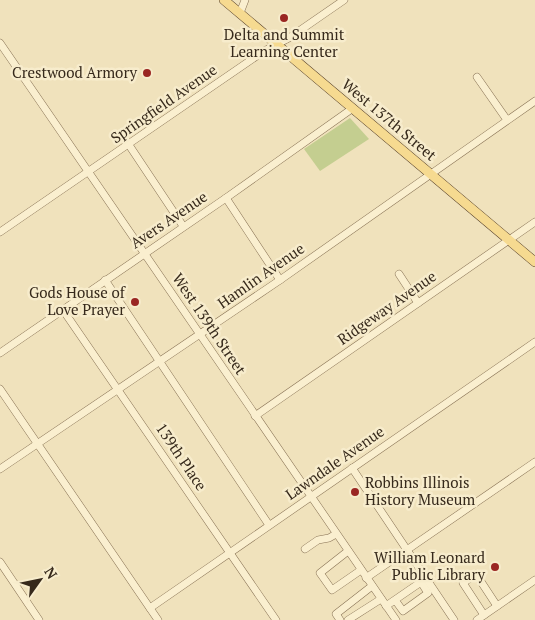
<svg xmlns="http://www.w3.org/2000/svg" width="535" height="620" font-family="'PT Serif',serif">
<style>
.green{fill:#c4ce90}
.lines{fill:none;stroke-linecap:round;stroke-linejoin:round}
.minor-casing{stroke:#887255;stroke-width:8}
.major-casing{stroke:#553f2a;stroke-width:10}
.minor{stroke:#faefcf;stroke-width:7}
.major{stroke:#f6da90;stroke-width:9}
.poi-dot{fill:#9a2622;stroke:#f7eccc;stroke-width:2}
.labels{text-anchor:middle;stroke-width:5;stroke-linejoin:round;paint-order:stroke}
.poi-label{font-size:15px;fill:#36291b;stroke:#f7eccc;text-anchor:end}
.street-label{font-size:15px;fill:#36291b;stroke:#f7eccc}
</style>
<rect width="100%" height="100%" fill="#f0e2bc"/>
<!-- green -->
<polygon class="green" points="350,118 369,139 320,171 304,149"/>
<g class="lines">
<!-- minor casing -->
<g class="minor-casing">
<g id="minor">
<polyline points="240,13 245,0"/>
<polyline points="0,43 396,620"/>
<polyline points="477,77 507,120"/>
<polyline points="129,145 183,226"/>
<polyline points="226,198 280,280"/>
<polyline points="0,232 264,51 289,38 344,0"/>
<polyline points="399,274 418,303"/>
<polyline points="105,280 269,525"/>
<polyline points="63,310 276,620"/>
<polyline points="0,353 226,198 353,108"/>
<polyline points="0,389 158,620"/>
<polyline points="255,416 535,222"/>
<polyline points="352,468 454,620"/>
<polyline points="0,469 280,280 535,101"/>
<polyline points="305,549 318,540 329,538 336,534"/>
<polyline points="348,551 320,573 332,590 361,570"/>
<polyline points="0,562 39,620"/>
<polyline points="366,578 535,462"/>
<polyline points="386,606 421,582 428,593 403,611 395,600"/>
<polyline points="150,608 535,342"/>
<polyline points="484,615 463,583 476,574 497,606"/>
<polyline points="340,620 336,614 372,586"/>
<polyline points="348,620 381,599"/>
<polyline points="477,620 535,580"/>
</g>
</g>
<!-- major casing -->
<g class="major-casing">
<polyline id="major" points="224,0 535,262"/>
</g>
<!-- minor -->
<use href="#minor" class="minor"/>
<!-- major -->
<use href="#major" class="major"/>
</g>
<!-- markers -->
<g class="poi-dot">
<circle cx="284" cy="18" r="5"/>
<circle cx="147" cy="73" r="5"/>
<circle cx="135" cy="302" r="5"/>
<circle cx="355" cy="492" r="5"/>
<circle cx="495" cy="567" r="5"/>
</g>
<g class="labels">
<!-- poi labels -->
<g class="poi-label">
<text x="284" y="40" text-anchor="middle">Delta and Summit<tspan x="284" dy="17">Learning Center</tspan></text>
<text x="137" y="78">Crestwood Armory</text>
<text x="125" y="298">Gods House of<tspan x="125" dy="17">Love Prayer</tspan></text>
<text x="365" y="488" text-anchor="start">Robbins Illinois<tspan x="365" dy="17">History Museum</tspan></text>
<text x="485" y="563">William Leonard<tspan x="485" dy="17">Public Library</tspan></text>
</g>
<!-- street labels -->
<g class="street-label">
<text transform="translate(164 104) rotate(-35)" y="5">Springfield Avenue</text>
<text transform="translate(389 120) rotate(40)" y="5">West 137th Street</text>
<text transform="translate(169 220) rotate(-34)" y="5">Avers Avenue</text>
<text transform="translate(261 276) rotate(-35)" y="5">Hamlin Avenue</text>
<text transform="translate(387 308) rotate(-35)" y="5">Ridgeway Avenue</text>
<text transform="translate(209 324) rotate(56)" y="5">West 139th Street</text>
<text transform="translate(181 457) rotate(56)" y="5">139th Place</text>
<text transform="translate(335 463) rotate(-35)" y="5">Lawndale Avenue</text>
</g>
</g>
<!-- north arrow -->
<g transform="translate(40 580) rotate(57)" stroke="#f7eccc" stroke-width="4" paint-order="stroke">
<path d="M0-4L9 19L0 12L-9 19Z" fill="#36291b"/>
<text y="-8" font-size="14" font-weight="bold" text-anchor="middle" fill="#36291b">N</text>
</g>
</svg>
